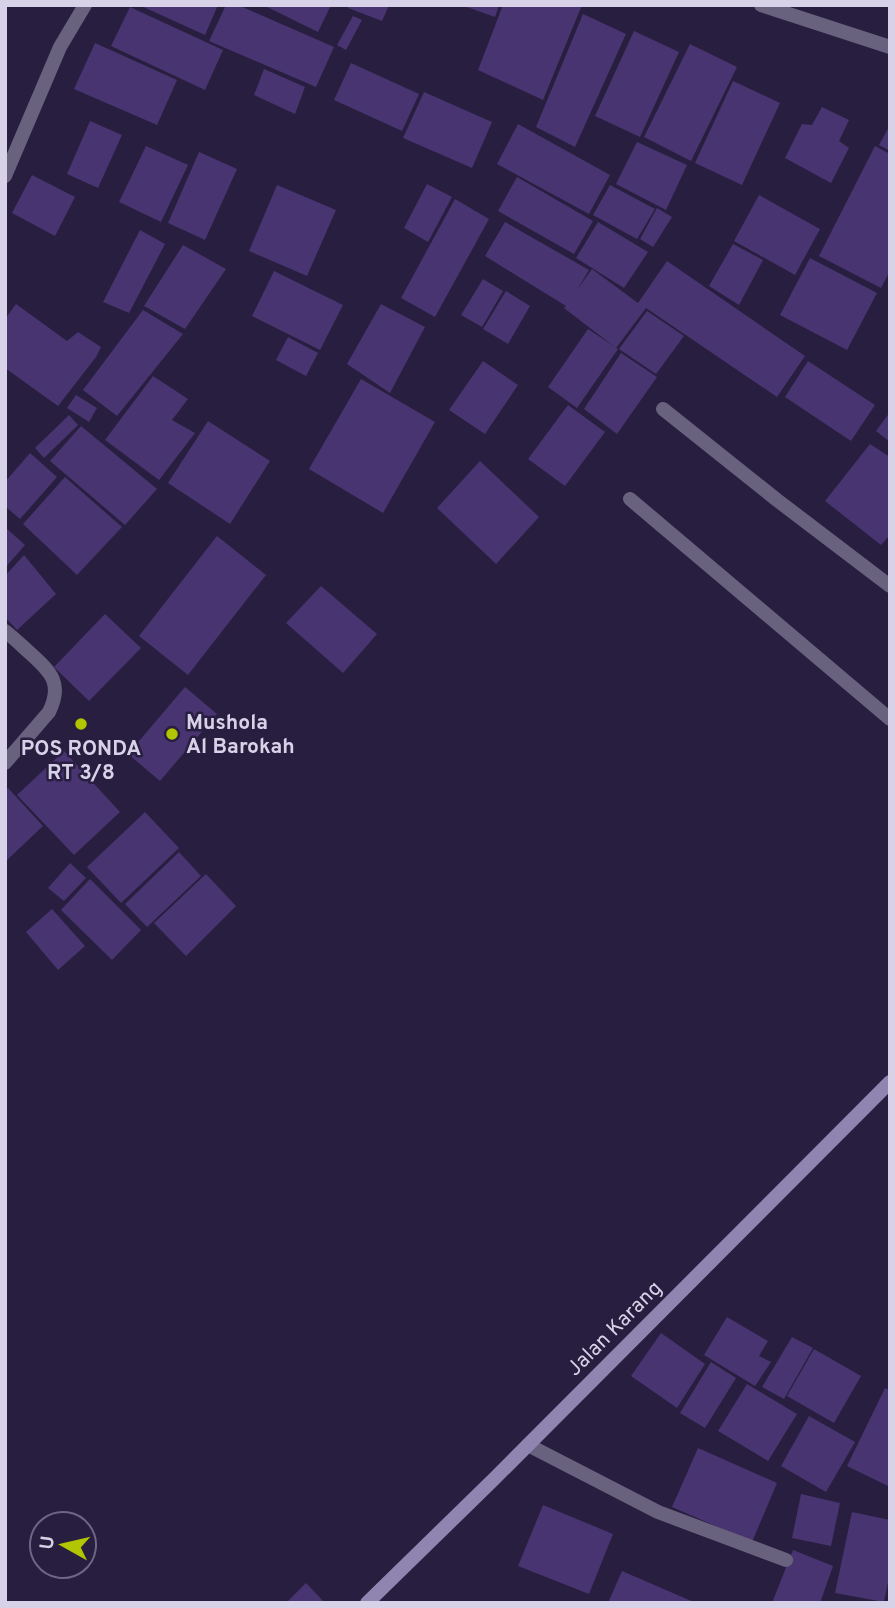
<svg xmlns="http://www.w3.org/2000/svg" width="895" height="1608" font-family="Overpass,sans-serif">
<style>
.building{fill:#483470}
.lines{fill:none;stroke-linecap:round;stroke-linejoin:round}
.service{stroke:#69627e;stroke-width:14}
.minor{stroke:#69627e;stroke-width:14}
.secondary{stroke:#9084b1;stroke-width:14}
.poi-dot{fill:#b1c500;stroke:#281e3f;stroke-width:2.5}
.labels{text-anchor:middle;stroke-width:5;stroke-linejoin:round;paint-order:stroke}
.poi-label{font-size:21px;font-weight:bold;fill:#d8d2e8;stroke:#281e3f;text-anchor:start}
.street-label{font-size:21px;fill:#d8d2e8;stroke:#281e3f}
</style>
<rect width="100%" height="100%" fill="#281e3f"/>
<!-- building -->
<g class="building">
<polygon points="139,5 218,5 205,35"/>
<polygon points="226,5 238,5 334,47 316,87 209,41"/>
<polygon points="263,5 331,5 318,32"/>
<polygon points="349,5 389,5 382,21 348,8"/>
<polygon points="461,5 499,5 495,17"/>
<polygon points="503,5 582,5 543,100 478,70"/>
<polygon points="130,7 223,50 205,90 111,46"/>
<polygon points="583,14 626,34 575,147 536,127"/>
<polygon points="353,16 362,20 346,50 337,45"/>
<polygon points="634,31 679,52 640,137 595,116"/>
<polygon points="95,43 177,80 157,125 74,89"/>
<polygon points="690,44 737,67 691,161 644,137"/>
<polygon points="351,63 419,94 402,131 334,100"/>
<polygon points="264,69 305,87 295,114 254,95"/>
<polygon points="733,81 780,103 742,185 695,163"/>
<polygon points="424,92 492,122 472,168 403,138"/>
<polygon points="822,107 849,120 839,141 849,148 831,183 785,158 802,124 812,125"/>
<polygon points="90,121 122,135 98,188 67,174"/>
<polygon points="518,124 610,175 589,214 497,164"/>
<polygon points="890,125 890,151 879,145"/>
<polygon points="637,142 687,165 666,210 616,184"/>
<polygon points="146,146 188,165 161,222 119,202"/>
<polygon points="875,146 890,154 890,271 881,288 819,256"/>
<polygon points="199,152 237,169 205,240 168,223"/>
<polygon points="32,175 75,197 55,236 12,213"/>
<polygon points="517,177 593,221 574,254 498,211"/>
<polygon points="427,184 452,197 428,242 404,228"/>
<polygon points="277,185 336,210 307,276 249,251"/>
<polygon points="610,185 655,209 637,239 593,215"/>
<polygon points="759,195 820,229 795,275 734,241"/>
<polygon points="455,199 489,219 435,317 401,298"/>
<polygon points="657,208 672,217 653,247 640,239"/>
<polygon points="505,222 589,270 577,290 592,269 638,303 667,261 805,356 777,397 646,308 616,348 564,308 566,306 485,256"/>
<polygon points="598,222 648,252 624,288 576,258"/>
<polygon points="140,230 165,244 129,313 103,302"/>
<polygon points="733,244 763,260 739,305 709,286"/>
<polygon points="183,245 226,269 185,329 144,306"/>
<polygon points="810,258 877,293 847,350 780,315"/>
<polygon points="274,271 343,305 320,350 252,316"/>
<polygon points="483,279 503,291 482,327 461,315"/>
<polygon points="506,291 530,306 508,344 483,329"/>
<polygon points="16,304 67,341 78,332 101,347 96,357 58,406 5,368 5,319"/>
<polygon points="381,304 425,327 390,393 347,364"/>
<polygon points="143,310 183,334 117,416 83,390"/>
<polygon points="647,311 684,336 656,374 619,349"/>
<polygon points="588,329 618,349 577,408 548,387"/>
<polygon points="288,337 318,353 306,376 276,360"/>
<polygon points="621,353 657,377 617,434 584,409"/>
<polygon points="483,361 518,385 485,434 449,410"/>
<polygon points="808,361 875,405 851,441 785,397"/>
<polygon points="153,376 188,399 172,420 195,433 159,480 105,440"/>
<polygon points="361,379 435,422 383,513 309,469"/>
<polygon points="76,395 97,408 89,422 67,408"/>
<polygon points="568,405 605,432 565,486 528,459"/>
<polygon points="890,412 890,442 876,431"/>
<polygon points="69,415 78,425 44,458 35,448"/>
<polygon points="208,421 270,461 230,524 168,483"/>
<polygon points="81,426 157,489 125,525 50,461"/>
<polygon points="870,444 890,457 890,535 881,545 825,501"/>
<polygon points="30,453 57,477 20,519 5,506 5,482"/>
<polygon points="480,461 539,517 496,564 437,508"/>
<polygon points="65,477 122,527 77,575 23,524"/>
<polygon points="5,527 25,545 5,568"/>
<polygon points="217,536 266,575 188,675 139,636"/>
<polygon points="24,555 56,594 17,630 5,617 5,576"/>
<polygon points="321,586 377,634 343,673 286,623"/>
<polygon points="105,614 141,648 89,701 54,667"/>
<polygon points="185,687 217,714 160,781 128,754"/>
<polygon points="64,751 120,812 74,855 17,795"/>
<polygon points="8,788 43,826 5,862 5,791"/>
<polygon points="145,812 179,848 121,903 87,867"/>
<polygon points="179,852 201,876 147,927 125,904"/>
<polygon points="70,863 86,878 64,901 48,888"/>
<polygon points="206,874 236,906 186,956 154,923"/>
<polygon points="90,879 141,930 112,960 61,910"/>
<polygon points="52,909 85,946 58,970 26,932"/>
<polygon points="727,1317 768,1341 759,1356 771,1362 755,1386 704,1355"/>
<polygon points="661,1333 705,1364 677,1408 631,1376"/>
<polygon points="792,1337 813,1348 784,1399 762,1387"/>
<polygon points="814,1349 861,1376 834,1423 787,1396"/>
<polygon points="711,1362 736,1378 705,1428 680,1413"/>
<polygon points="747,1384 797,1414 768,1461 718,1431"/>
<polygon points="885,1388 890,1390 890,1487 847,1466"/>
<polygon points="809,1416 855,1442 826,1492 781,1466"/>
<polygon points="698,1448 777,1483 752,1542 672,1507"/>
<polygon points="801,1494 840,1503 831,1546 792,1538"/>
<polygon points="543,1505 613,1534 589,1594 518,1566"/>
<polygon points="852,1512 890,1520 890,1573 884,1602 835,1593"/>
<polygon points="793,1550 833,1566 820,1603 772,1603"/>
<polygon points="622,1571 696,1603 608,1603"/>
<polygon points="306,1583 325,1603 286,1603"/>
</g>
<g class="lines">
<!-- service -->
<polyline class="service" points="630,499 890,719"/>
<!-- minor -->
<g class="minor">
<polyline points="761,5 890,47"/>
<polyline points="5,176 60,47 85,5"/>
<polyline points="663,409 777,500 890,586"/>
<path d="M 5,631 C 14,638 22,646 31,654 C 51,672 63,684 49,712 L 5,763"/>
<polyline points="528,1445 658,1512 786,1560"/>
</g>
<!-- secondary -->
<polyline class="secondary" points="367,1603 494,1479 890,1082"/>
</g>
<!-- markers -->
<g class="poi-dot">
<circle cx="81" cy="724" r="7"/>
<circle cx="172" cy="734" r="7"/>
</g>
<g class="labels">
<!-- poi labels -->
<g class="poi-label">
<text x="186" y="729">Mushola<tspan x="186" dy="24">Al Barokah</tspan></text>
<text x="81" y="755" text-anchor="middle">POS RONDA<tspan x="81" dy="24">RT 3/8</tspan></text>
</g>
<!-- street labels -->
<g class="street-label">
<text transform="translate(614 1328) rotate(-45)" y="7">Jalan Karang</text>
</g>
</g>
<!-- border -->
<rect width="895" height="1608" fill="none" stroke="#d8d2e8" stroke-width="14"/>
<!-- north arrow -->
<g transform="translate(63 1545) rotate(278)"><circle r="33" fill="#281e3f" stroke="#6e6683" stroke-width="2"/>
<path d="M0-5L12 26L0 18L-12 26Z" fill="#b1c500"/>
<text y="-10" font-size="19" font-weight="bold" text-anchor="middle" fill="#d8d2e8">U</text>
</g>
</svg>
